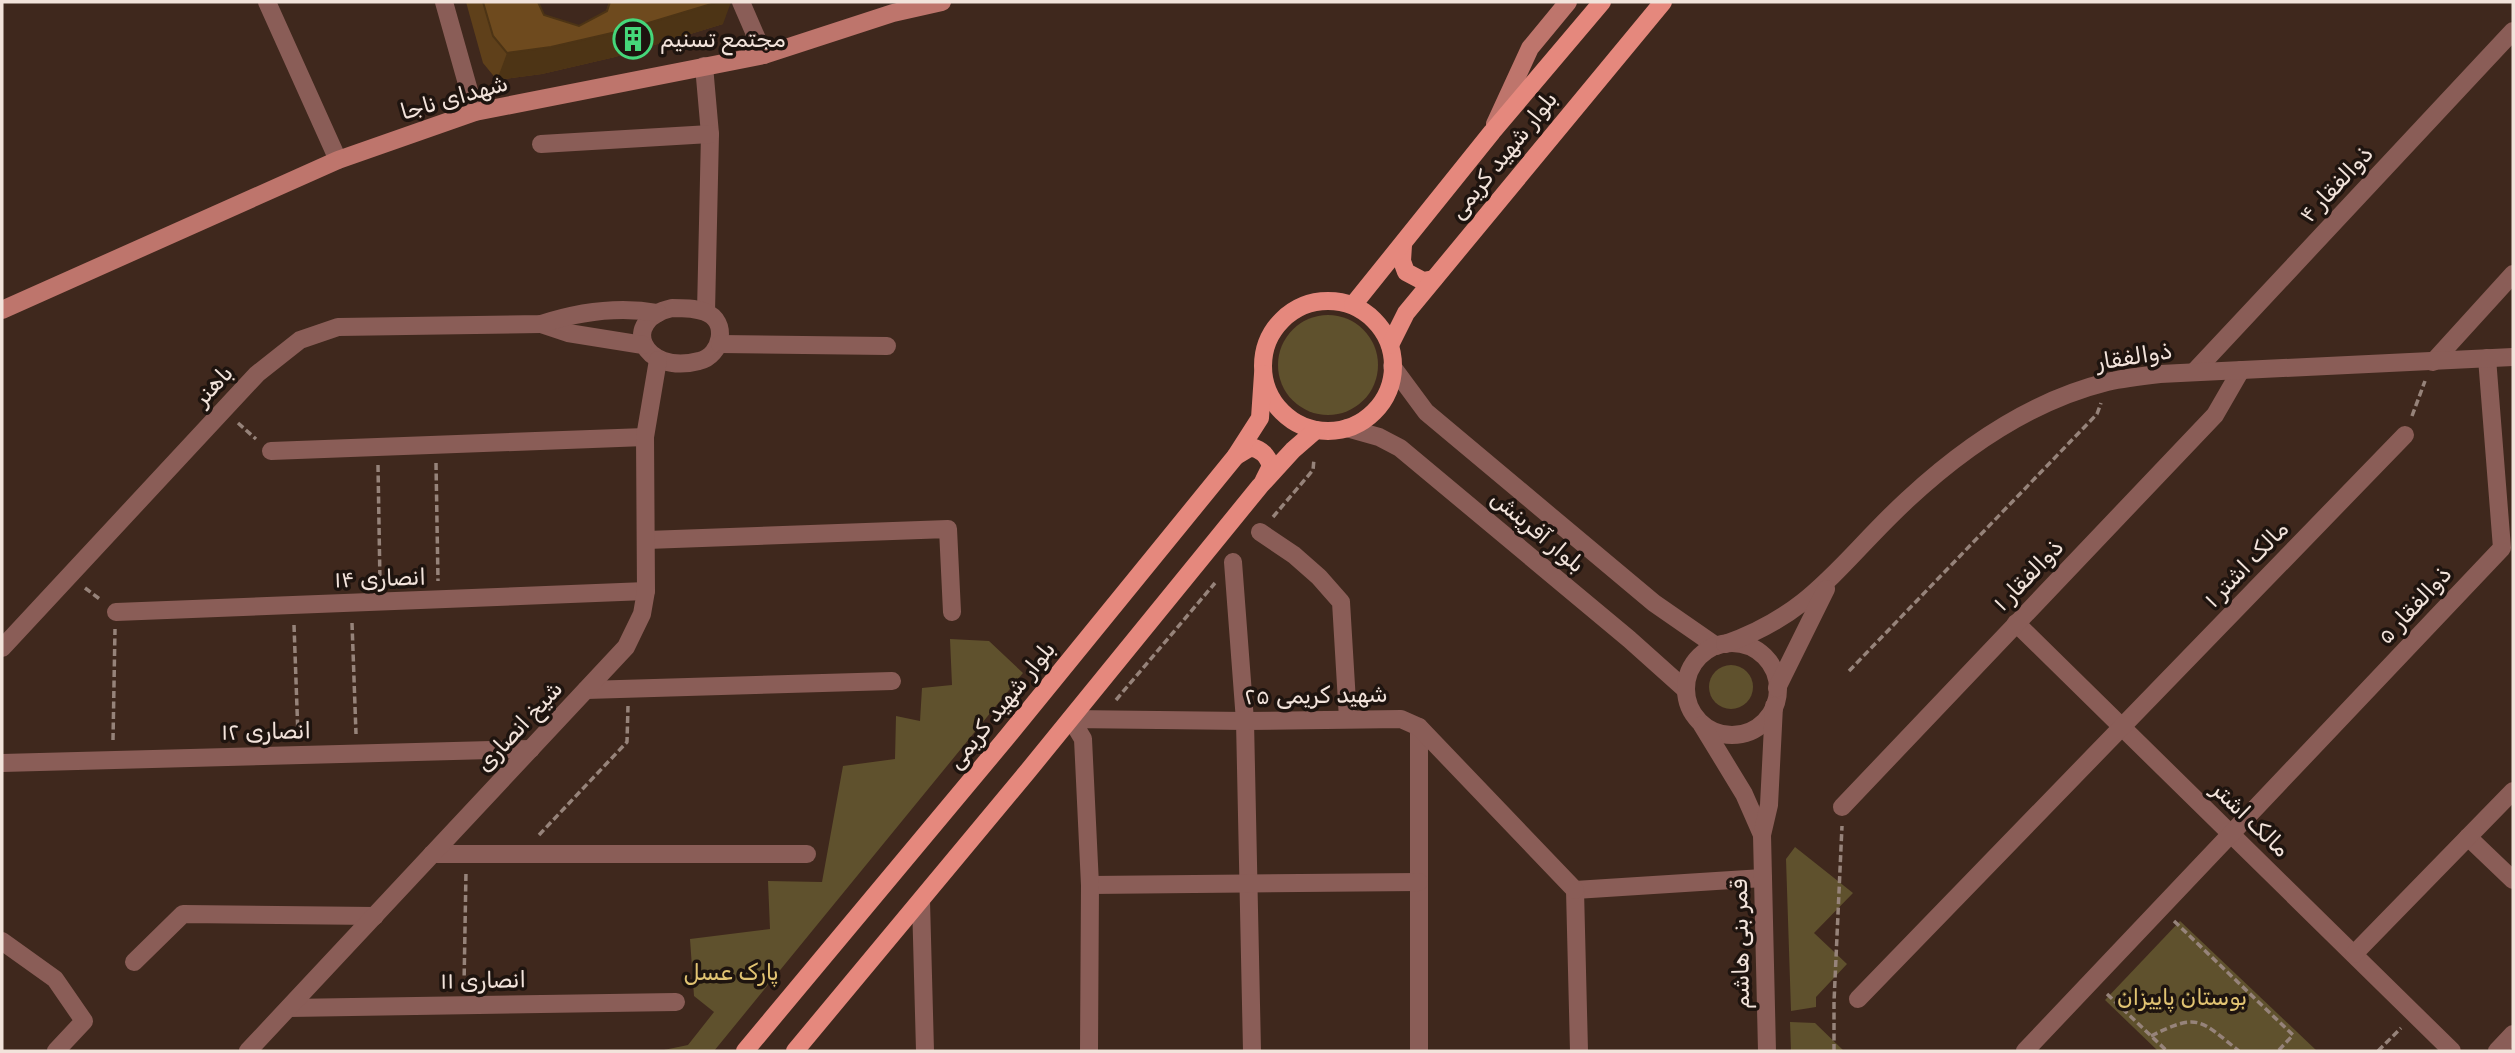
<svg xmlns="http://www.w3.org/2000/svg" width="2515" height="1053" font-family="Rubik,Vazirmatn,sans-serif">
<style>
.green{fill:#5f512d}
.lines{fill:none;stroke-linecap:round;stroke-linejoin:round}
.path{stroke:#96837a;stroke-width:3.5;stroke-dasharray:7 3.5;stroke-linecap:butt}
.minor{stroke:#8a5d57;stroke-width:18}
.tertiary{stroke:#8a5d57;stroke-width:18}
.secondary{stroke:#be756c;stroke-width:18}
.primary{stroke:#e5887d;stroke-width:18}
.wall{fill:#5f401a}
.shaded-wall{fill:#4d3415}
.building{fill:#6e4a1e;stroke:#4d3415;stroke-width:2}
.labels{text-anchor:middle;stroke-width:7;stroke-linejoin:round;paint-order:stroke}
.poi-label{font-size:23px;fill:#f2e3db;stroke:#1e140f;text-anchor:start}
.street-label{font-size:23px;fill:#f2e3db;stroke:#1e140f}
.park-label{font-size:23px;fill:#e1c372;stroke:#1e140f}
</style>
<rect width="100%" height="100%" fill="#3f281d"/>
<!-- green -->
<g class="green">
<circle cx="1328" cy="365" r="50"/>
<polygon points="950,639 989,641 1023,673 714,1051 659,1051 688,1045 714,1012 694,996 690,939 770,929 768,881 822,882 843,766 895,759 896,716 920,721 922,688 952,685"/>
<circle cx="1731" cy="687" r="22"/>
<polygon points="1795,847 1853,893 1814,933 1847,964 1816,997 1816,1007 1791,1011 1786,859"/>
<polygon points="2180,921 2317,1051 2158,1051 2105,1000"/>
<polygon points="1790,1022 1815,1023 1844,1051 1791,1051"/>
</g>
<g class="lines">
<!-- path -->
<g class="path">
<polyline points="2412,416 2425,381"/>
<polyline points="238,423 256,439"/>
<polyline points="436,463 438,581"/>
<polyline points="378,465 380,583"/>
<polyline points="1273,517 1313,470 1314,459"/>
<polyline points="85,588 101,600"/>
<polyline points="352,623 356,734"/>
<polyline points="294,625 298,736"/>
<polyline points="1849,671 2097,414 2101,403"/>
<polyline points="1116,700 1215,583"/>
<polyline points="113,740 115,629"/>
<polyline points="539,835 627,742 628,706"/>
<polyline points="2174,921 2293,1035 2278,1051"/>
<polyline points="464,986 466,871"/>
<polyline points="2107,994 2167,1051"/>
<path d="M 2151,1036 C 2199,1012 2200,1020 2239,1051"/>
<polyline points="1834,1051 1834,1002 1842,826"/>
<polyline points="2378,1051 2401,1028"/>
</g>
<!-- minor -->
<g class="minor">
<polyline points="267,2 338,160"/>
<polyline points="444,2 475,112"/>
<polyline points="741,2 764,55"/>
<polyline points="704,66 710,134 706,312"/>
<polyline points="541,144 710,134"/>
<path d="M 672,308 C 683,308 695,308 705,312 C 729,321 722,356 699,361 C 642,376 619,320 672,308 Z"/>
<polyline points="720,344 887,346"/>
<polyline points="2433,362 2513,274"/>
<polyline points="2195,371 2513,31"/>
<polyline points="271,451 645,437"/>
<polyline points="1260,532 1294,555 1319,577 1341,602 1348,719"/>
<polyline points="647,540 948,529 952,612"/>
<polyline points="1233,562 1245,721 1252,1051"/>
<polyline points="116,612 646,591"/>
<polyline points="2016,623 2452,1051"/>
<polyline points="586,690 892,681"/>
<polyline points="1419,727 1419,1051"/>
<polyline points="2,763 531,749"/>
<polyline points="1842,807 2215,415 2241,370"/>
<polyline points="2468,837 2513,880"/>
<polyline points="432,854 807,854"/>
<polyline points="1090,885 1419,882"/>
<polyline points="1575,890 1763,878"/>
<polyline points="1575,890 1579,1051"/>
<polyline points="921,901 925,1051"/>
<polyline points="2,941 55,979 84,1021 56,1051"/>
<polyline points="2354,954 2513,791"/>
<polyline points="134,962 183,914 375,916"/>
<polyline points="1858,999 2405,435"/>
<polyline points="289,1008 676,1002"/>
<polyline points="248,1051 626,647 642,614 646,591 645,437 658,360"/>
<polyline points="1089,1051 1090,885 1083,739 1071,719 1245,721 1401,719 1419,727 1575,890"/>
<polyline points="2025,1051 2502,548 2487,358"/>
<polyline points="2497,1051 2513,1034"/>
</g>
<!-- tertiary -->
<g class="tertiary">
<polyline points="541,324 568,333 643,345"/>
<polyline points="1392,366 1426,412 1654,603 1716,646"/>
<polyline points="1347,428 1379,437 1400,448 1629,639 1686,690"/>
<circle cx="1732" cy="689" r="46"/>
<path d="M 1725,644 C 1814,613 1842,560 1907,500 C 1964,447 2030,401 2107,382 C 2124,378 2142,376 2160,374 L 2513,357"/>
<path d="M 2,648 L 257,374 L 300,340 L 338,327 L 541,324 C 578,312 619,306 658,313"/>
<polyline points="1777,688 1826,589"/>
<polyline points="1702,725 1744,794 1762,835"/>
<polyline points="1767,1051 1762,835 1769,805 1774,706"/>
</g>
<!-- secondary -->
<g class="secondary">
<polyline points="1495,124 1530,48 1568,2"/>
<polyline points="2,310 338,160 475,112 764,55 893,13 942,2"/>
</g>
<!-- primary -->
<g class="primary">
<polyline points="1403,245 1402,261 1406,272 1423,281 1434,279"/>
<circle cx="1328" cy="366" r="65"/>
<polyline points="1353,305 1492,132 1602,2"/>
<polyline points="1390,345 1406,313 1663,2"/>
<path d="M 1236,456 L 1251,447 C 1262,450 1267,455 1271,466 L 1264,480"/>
<polyline points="745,1051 1007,737 1235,457 1260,418 1263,374"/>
<polyline points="795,1051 1028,771 1260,486 1293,450 1316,430"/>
</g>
</g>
<!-- wall -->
<polygon class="wall" points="466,2 538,2 544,15 579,26 606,11 609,2 723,24 615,57 542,74 497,80 483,63"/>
<!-- shaded-wall -->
<polygon class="shaded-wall" points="718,2 731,2 723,24 615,57 542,74 497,80 507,53"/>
<!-- building -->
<polygon class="building" points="483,2 538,2 544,15 579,26 607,11 610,2 718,2 625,30 551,47 507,53 493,36"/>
<!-- icons -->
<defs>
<g id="building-ring" transform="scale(2.0125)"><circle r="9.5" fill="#1e140f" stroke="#45d77a" stroke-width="1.5"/><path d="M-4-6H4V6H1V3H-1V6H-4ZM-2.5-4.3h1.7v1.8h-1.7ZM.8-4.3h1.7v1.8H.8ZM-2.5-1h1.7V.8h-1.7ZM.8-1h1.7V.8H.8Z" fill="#45d77a"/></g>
</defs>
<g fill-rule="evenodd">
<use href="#building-ring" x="633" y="39"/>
</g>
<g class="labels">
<!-- poi labels -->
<g class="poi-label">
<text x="660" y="47">مجتمع تسنیم</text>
</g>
<!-- street labels -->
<g class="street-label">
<text transform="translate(454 97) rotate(-16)" y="8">شهدای ناجا</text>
<text transform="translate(1503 155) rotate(-51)" y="8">بلوار شهید کریمی</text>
<text transform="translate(2336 184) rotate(-47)" y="8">ذوالفقار ۴</text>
<text transform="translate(2134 356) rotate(-9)" y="8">ذوالفقار</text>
<text transform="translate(213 385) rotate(-47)" y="8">باهنر</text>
<text transform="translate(1538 531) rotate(40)" y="8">بلوار آفرینش</text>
<text transform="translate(2246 564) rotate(-46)" y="8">مالک اشتر ۱</text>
<text transform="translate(2028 575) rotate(-46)" y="8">ذوالفقار ۱</text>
<text transform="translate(380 578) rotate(-2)" y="8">انصاری ۱۴</text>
<text transform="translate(2414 605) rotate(-47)" y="8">ذوالفقار ۵</text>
<text transform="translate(1316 695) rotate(-1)" y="8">شهید کریمی ۲۵</text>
<text transform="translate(1001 705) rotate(-51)" y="8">بلوار شهید کریمی</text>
<text transform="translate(519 726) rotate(-47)" y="8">شیخ انصاری</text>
<text transform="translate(266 731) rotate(-1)" y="8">انصاری ۱۲</text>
<text transform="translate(2251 819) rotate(44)" y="8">مالک اشتر</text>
<text transform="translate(1740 944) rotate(-91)" y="8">قمر بنی هاشم</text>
<text transform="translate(483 980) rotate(-1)" y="8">انصاری ۱۱</text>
</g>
<!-- park labels -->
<g class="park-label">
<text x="731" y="980">پارک عسل</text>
<text x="2182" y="1005">بوستان پاییزان</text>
</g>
</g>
<!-- border -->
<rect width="2515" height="1053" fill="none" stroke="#f2e3db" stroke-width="7"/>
</svg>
